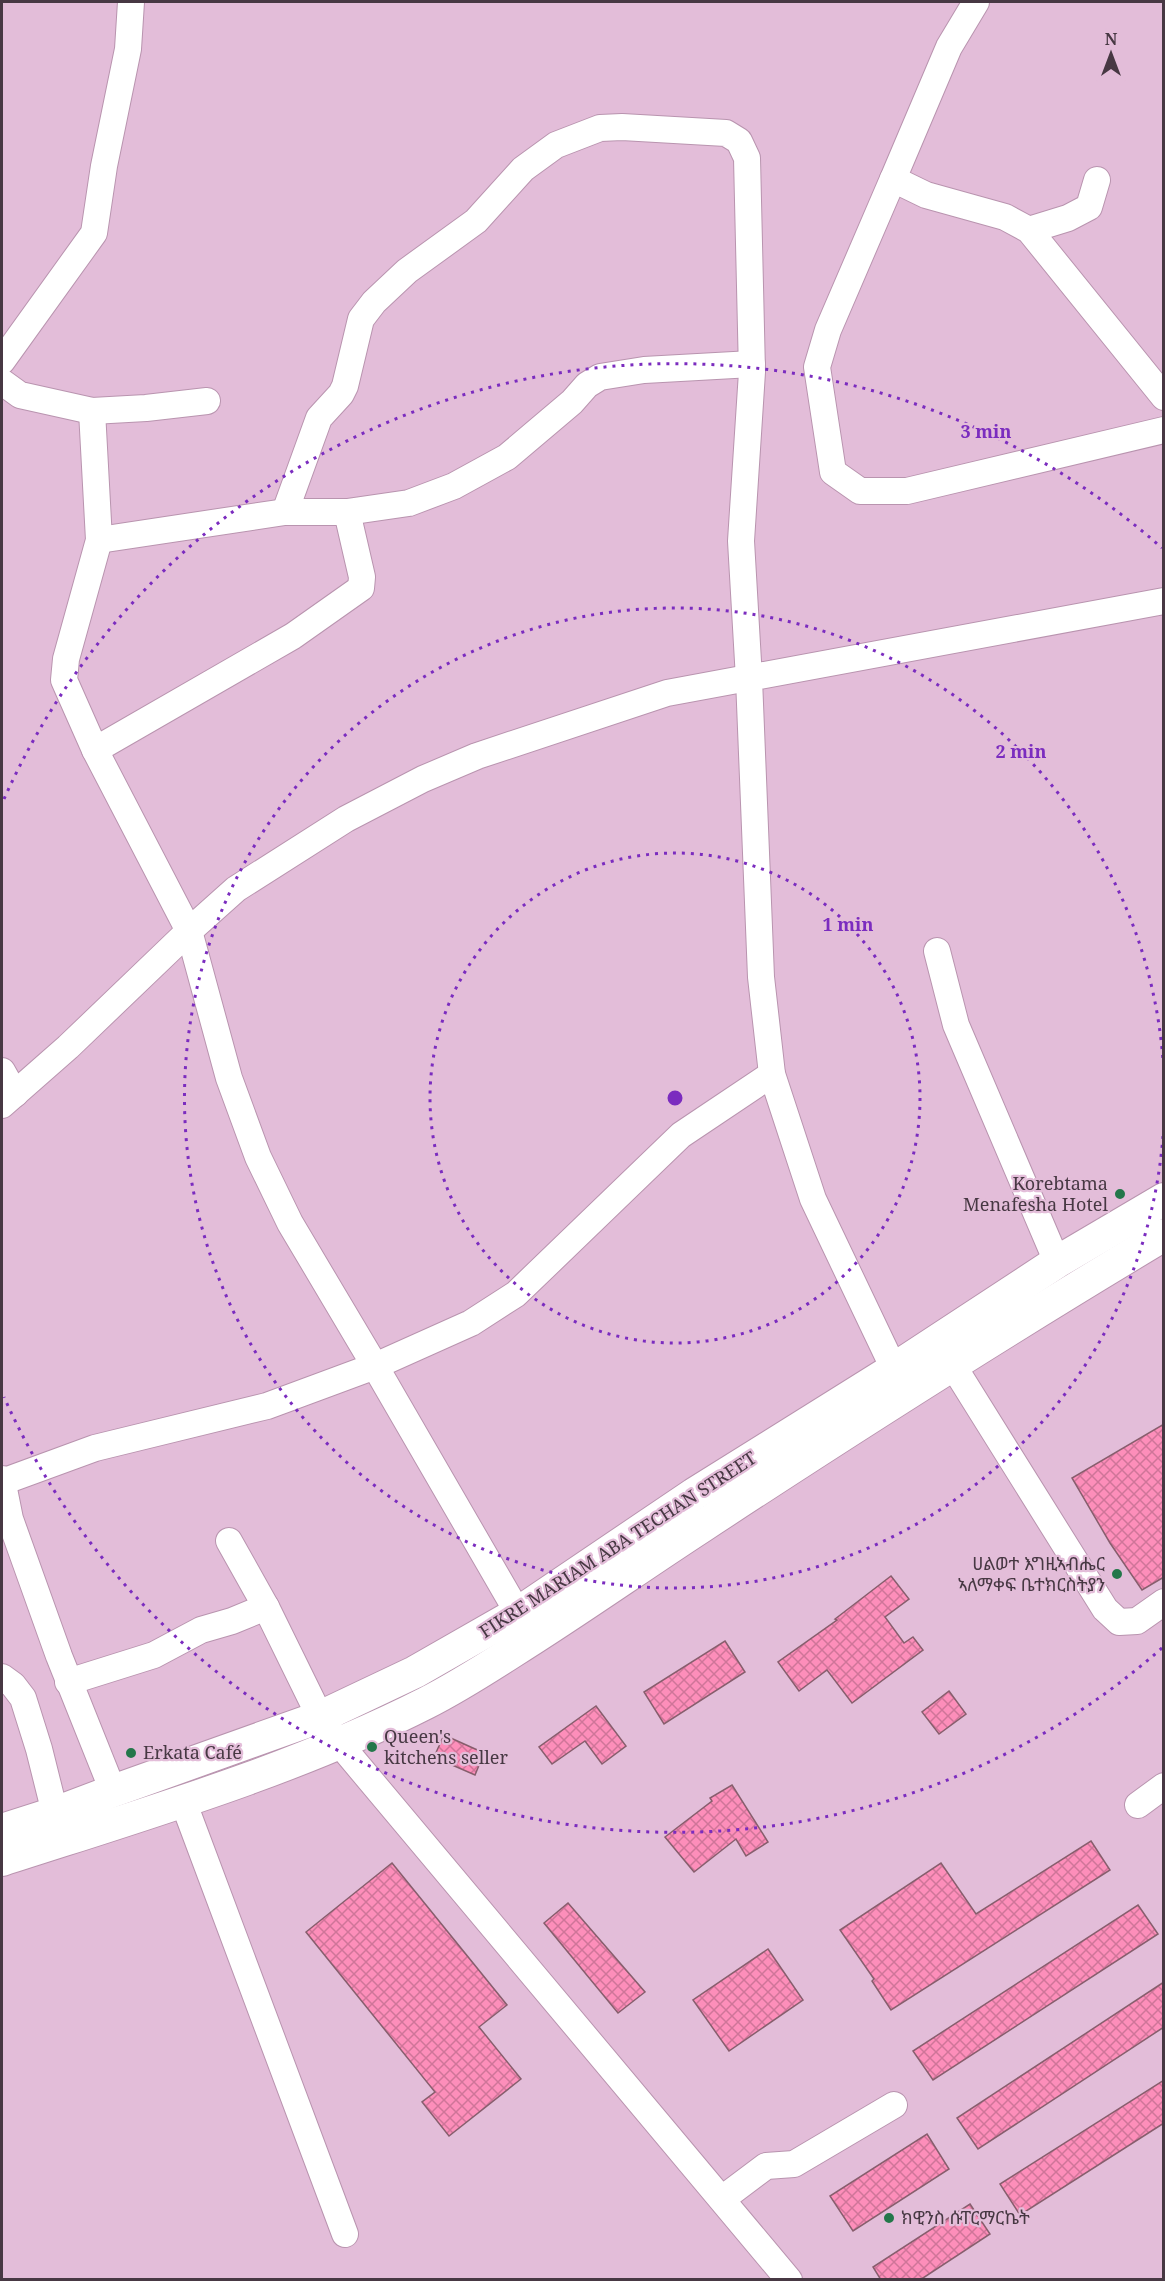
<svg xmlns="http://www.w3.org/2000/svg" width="1165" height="2281" font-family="'Noto Serif','Noto Sans Ethiopic',serif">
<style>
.building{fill:url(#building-cross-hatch);stroke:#875e6d;stroke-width:1.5}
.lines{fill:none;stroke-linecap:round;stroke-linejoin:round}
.minor-casing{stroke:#b994af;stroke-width:28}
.major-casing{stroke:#b994af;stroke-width:34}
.minor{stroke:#fff;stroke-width:26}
.major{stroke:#fff;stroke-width:32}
.ring{fill:none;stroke:#7b2cbf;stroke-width:3;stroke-dasharray:3 6}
.poi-dot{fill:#23774a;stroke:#e3bdd9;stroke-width:2}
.labels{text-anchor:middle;stroke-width:4.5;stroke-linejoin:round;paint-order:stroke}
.poi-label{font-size:18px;fill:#473843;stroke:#e3bdd9;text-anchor:start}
.street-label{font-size:18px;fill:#473843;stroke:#e3bdd9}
.centre{fill:#7b2cbf;stroke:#e3bdd9;stroke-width:3}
.ring-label{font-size:18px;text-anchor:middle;font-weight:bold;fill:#7b2cbf;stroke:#e3bdd9;stroke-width:4.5;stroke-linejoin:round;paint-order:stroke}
</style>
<defs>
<pattern id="building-cross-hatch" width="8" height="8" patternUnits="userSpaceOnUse" patternTransform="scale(1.5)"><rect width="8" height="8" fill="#fd8eba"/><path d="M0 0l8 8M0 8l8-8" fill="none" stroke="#cf7599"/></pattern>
</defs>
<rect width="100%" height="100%" fill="#e3bdd9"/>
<!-- building -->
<g class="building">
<polygon points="1164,1424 1164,1577 1142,1590 1110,1543 1072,1478"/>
<polygon points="891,1576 909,1599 885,1617 904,1643 913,1637 923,1650 852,1703 827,1670 799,1691 778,1662 837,1620 835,1619"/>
<polygon points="725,1641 745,1672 664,1724 644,1692"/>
<polygon points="949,1691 966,1714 939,1734 922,1712"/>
<polygon points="596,1706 626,1746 602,1764 585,1741 552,1764 539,1747"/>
<polygon points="444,1735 484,1753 475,1775 434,1757"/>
<polygon points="732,1785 768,1842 746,1856 736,1839 694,1872 665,1837 712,1801 710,1798"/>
<polygon points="1091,1841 1110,1870 891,2010 872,1981 874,1979 840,1930 941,1863 976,1914"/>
<polygon points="392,1863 507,2005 479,2027 521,2079 449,2136 422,2102 435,2092 306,1932"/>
<polygon points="568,1903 645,1992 618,2013 544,1923"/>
<polygon points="1138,1905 1158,1934 933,2080 913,2051"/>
<polygon points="768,1949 803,2000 729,2051 693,2000"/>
<polygon points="1164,1982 1164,2027 978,2149 957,2118"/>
<polygon points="1164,2080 1164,2123 1020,2215 1000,2184"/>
<polygon points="927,2134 949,2169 853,2231 830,2196"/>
<polygon points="970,2204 990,2234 920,2280 881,2280 873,2267"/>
</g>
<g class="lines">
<!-- minor casing -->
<g class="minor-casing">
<g id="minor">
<polyline points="893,179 949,47 976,2"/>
<polyline points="1029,230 1068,218 1089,207 1097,180"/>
<polyline points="2,361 94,233 104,166 128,49 131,2"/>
<polyline points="2,382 20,395 92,411 146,408 207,401"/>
<polyline points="1164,397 1029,230 1005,217 926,195 893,179 828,330 817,367 833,472 860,491 907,491 1164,430"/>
<polyline points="92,411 99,540 66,659 64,680 95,750 189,931 229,1078 258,1157 290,1223 375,1366 518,1613"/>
<polyline points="285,512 319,418 341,394 345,386 361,319 374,302 407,271 476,221 523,169 556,145 600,128 622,127 726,133 739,141 747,158 752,372 741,541 749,679 761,977 772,1074 813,1199 894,1369"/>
<polyline points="99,540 285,512 347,512 409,503 454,486 507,457 572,402 587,385 600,377 644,370 752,364"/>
<polyline points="95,750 293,636 361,588 362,577 347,512"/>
<polyline points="937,951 956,1025 1057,1262"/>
<polyline points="2,1071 15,1094"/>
<polyline points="2,1105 68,1047 189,931 236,889 346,819 423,779 477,756 667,693 1164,601"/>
<polyline points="952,1364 1105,1609 1119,1622 1137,1621 1164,1602"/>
<polyline points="2,1479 10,1519 59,1656 113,1791"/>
<polyline points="2,1482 95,1448 267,1406 375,1366 471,1323 516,1294 681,1135 772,1074"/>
<polyline points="229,1541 266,1607 320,1717 339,1743 789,2280"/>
<polyline points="2,1677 13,1685 23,1698 39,1749 55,1813"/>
<polyline points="68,1682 154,1655 201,1630 232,1621 266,1607"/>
<polyline points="183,1801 345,2234"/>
<polyline points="1138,1805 1164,1786"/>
<polyline points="722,2199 766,2166 794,2164 894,2105"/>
</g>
</g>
<!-- major casing -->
<g class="major-casing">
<g id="major">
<polyline points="2,1830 55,1813 113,1791 320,1717 415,1672 518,1613 694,1494 894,1369 1057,1262 1164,1199"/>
<path d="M 2,1860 C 144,1814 292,1771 426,1703 C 456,1688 484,1670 512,1652 C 576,1612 638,1568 701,1527 C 853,1427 1007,1329 1164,1235"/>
</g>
</g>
<!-- minor -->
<use href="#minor" class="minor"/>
<!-- major -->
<use href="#major" class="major"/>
</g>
<!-- distance rings -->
<g class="ring">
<circle cx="675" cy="1098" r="245"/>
<path d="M1163 1136A490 490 0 1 1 1163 1060"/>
<path d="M1162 1648A735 735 0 0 1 4 1397M4 799A735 735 0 0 1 1162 548"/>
</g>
<!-- markers -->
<g class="poi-dot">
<circle cx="1120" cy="1194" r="6"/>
<circle cx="1117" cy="1574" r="6"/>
<circle cx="372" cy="1747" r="6"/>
<circle cx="131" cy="1753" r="6"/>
<circle cx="889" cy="2218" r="6"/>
</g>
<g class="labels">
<!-- poi labels -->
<g class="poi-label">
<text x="1108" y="1190" text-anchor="end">Korebtama<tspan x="1108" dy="21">Menafesha Hotel</tspan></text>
<text x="1105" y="1570" text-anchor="end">ሀልወተ እግዚኣብሔር<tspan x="1105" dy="21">ኣለማቀፍ ቤተክርስትያን</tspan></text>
<text x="384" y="1743">Queen's<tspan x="384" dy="21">kitchens seller</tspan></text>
<text x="143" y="1759">Erkata Café</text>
<text x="901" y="2224">ክዊንስ ሱፐርማርኬት</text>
</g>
<!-- street labels -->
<g class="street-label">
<text transform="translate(618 1545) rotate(-33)" y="6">FIKRE MARIAM ABA TECHAN STREET</text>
</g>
</g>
<circle cx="675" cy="1098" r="9" class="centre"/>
<g class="ring-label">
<text x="986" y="438">3 min</text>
<text x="1021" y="758">2 min</text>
<text x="848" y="931">1 min</text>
</g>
<!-- border -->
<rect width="1165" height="2281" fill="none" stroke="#473843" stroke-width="6"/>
<!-- north arrow -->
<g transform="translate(1111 54)" stroke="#e3bdd9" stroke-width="4.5" paint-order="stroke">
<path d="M0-4.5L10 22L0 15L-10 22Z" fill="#473843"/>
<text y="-9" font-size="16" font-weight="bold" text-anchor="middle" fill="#473843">N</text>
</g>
</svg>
